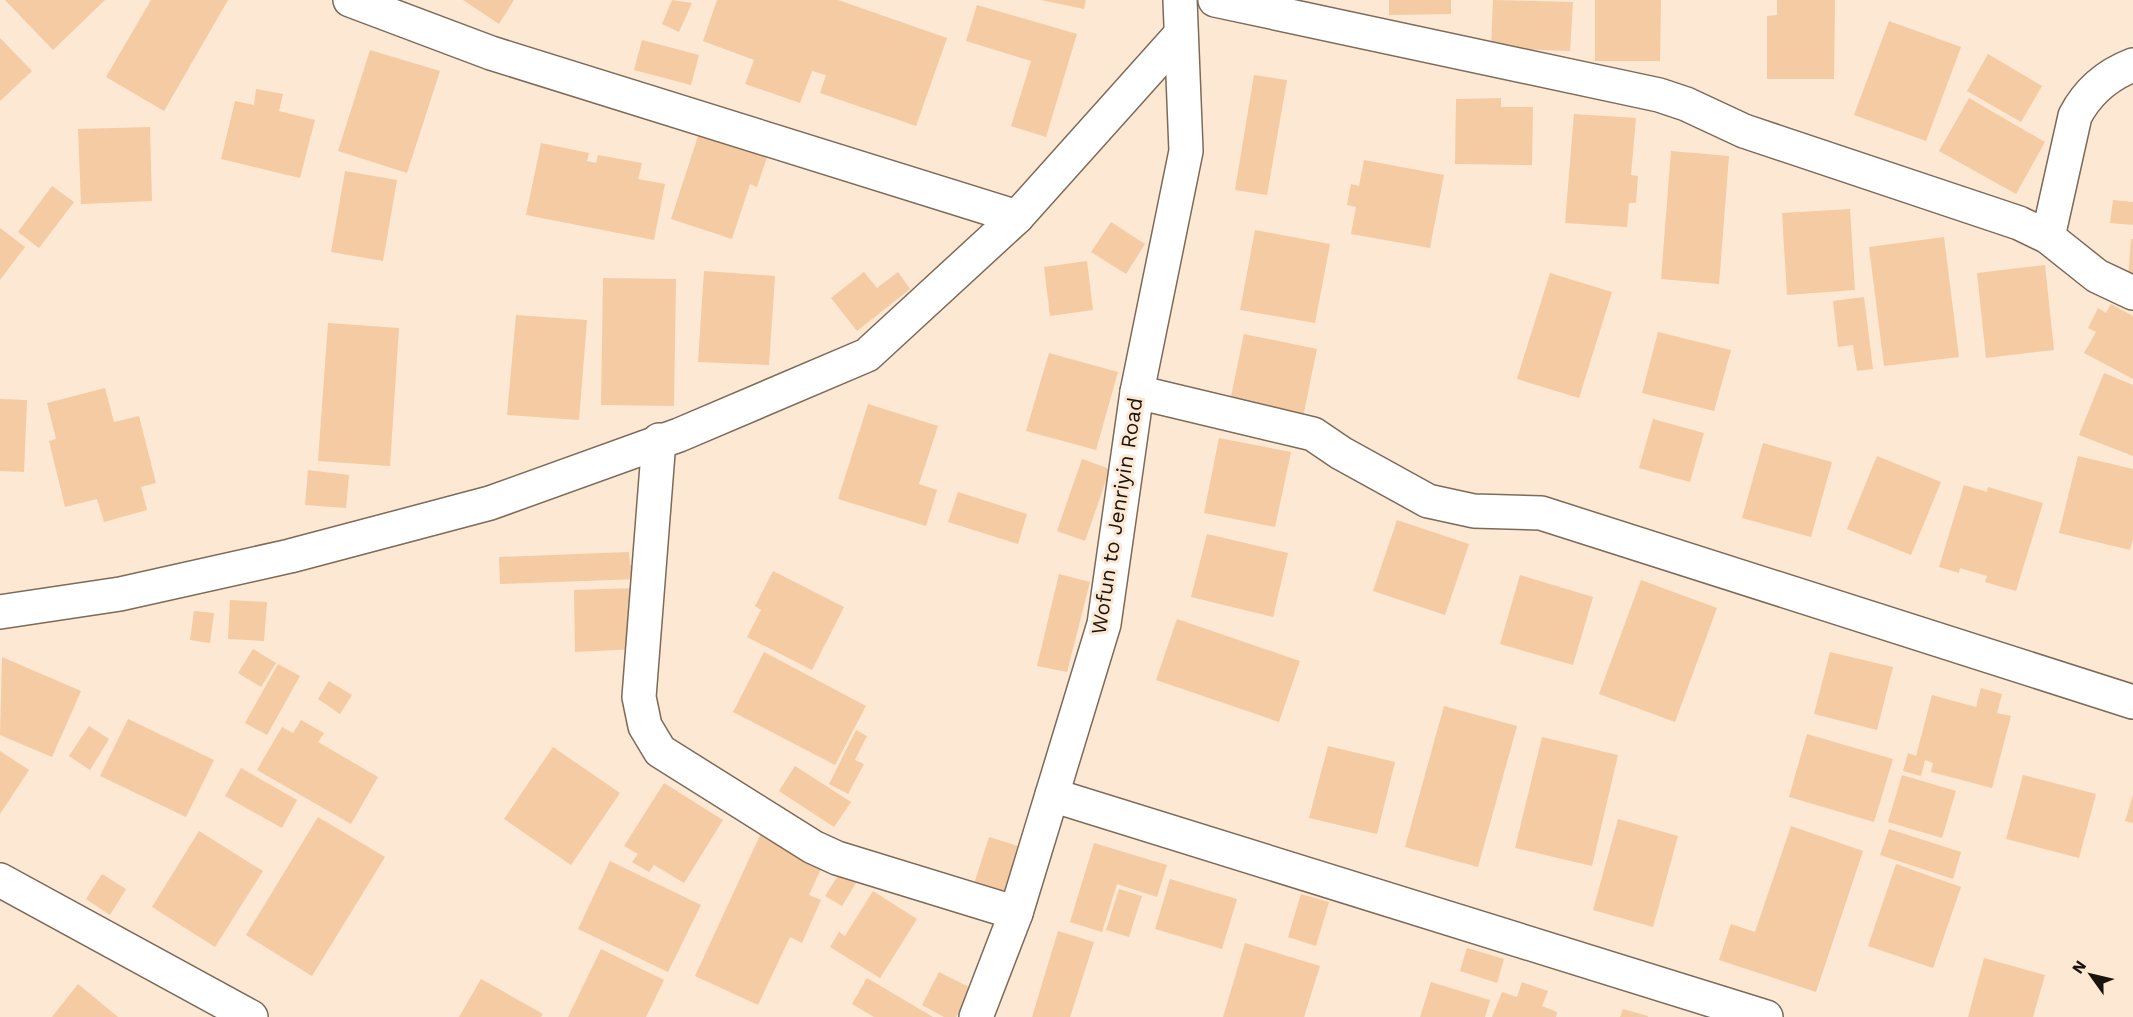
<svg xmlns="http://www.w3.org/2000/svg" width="2133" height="1017" font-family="'Work Sans',sans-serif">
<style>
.building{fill:#f5cba3}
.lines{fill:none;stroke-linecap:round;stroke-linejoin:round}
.minor-casing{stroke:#7d6a59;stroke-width:36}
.tertiary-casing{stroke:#7d6a59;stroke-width:36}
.minor{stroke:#fff;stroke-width:33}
.tertiary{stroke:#fff;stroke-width:33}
.labels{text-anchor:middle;stroke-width:6;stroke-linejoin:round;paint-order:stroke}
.street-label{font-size:21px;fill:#1b140d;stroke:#fde8d4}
</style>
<rect width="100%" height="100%" fill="#fde8d4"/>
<!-- building -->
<g class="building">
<polygon points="5,0 105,0 53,50"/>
<polygon points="151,0 228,0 164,111 106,77"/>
<polygon points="463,0 514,0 499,24"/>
<polygon points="672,0 692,3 679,32 662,24"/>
<polygon points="717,0 838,0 947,38 916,126 820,93 826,75 812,71 800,103 745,84 754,60 703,41"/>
<polygon points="1041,0 1086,0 1084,9"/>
<polygon points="1389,0 1451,0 1451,14 1389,15"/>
<polygon points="1493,0 1573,2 1570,51 1491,48"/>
<polygon points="1595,0 1661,0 1660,61 1595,61"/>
<polygon points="1777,0 1835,0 1834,79 1767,79 1767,16 1777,15"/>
<polygon points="977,5 1077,34 1046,137 1011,126 1031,61 966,41"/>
<polygon points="1889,21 1961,47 1926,141 1854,115"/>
<polygon points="0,38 32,71 0,101"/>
<polygon points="642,40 699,55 691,85 634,70"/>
<polygon points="370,50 440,71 407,173 338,151"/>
<polygon points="1988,54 2042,86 2021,122 1967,91"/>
<polygon points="1254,75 1287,80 1267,195 1235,190"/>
<polygon points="256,89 283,94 279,111 315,120 300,178 221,159 235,101 254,105"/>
<polygon points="1501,98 1501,107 1533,107 1532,165 1455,164 1456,99"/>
<polygon points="1969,98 2045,142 2016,194 1939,151"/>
<polygon points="1574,114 1636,118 1631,175 1638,176 1636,203 1629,203 1627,227 1565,223"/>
<polygon points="150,127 152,201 81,204 78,129"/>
<polygon points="699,133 768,154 757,187 750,184 732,239 671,219"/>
<polygon points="541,143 589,153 587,161 596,163 598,155 642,163 638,179 665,184 654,240 526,215"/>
<polygon points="1671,151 1729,156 1719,284 1661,279"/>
<polygon points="1364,160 1444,175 1430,248 1351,234 1356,207 1347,205 1351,184 1359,186"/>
<polygon points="345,171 397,180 383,261 331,252"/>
<polygon points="52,186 74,202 39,248 18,232"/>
<polygon points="2113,200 2133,202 2133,225 2110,223"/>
<polygon points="1850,209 1855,290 1787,295 1782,213"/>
<polygon points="1111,222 1145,244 1126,274 1091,252"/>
<polygon points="0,228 25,247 0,280"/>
<polygon points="1255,230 1330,244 1315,323 1240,310"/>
<polygon points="1944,237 1959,357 1884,366 1869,247"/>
<polygon points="2131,239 2133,239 2133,279 2128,279"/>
<polygon points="1087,261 1093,310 1050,316 1044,267"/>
<polygon points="2045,265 2054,350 1986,358 1977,273"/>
<polygon points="704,271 775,276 769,365 698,362"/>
<polygon points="864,272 877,288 898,272 910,289 857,331 831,298"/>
<polygon points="1550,273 1612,292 1579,398 1517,379"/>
<polygon points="603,278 676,279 674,406 601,405"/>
<polygon points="1864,297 1873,369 1857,371 1853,345 1838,347 1833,301"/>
<polygon points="2111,304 2133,316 2133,379 2084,353 2096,332 2088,328 2098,308 2106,313"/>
<polygon points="516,315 587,320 579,420 507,415"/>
<polygon points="328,323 399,328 390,466 318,461"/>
<polygon points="1658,332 1731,350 1714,411 1642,393"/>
<polygon points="1244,334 1317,349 1302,422 1229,406"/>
<polygon points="1049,353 1118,372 1096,450 1026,431"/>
<polygon points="2104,373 2133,385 2133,456 2079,435"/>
<polygon points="105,388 114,422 139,416 156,483 141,487 147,510 104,522 97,499 65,507 49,441 56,439 47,403"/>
<polygon points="0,399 27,400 24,472 0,471"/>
<polygon points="868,404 938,426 919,484 937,490 926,526 838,499"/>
<polygon points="1653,419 1704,433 1690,482 1639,468"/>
<polygon points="1219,438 1291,452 1275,527 1204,513"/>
<polygon points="1763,443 1832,462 1811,537 1742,518"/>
<polygon points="1877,456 1941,482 1911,555 1847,529"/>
<polygon points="2078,456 2133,469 2133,539 2130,550 2059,533"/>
<polygon points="1082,459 1110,469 1085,541 1057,531"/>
<polygon points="308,470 349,475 346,508 305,505"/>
<polygon points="1964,485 1987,492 1988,487 2043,503 2016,591 1985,582 1987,576 1960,568 1959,573 1939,567"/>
<polygon points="958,492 1027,514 1018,544 948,522"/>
<polygon points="1397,520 1469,544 1445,615 1373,591"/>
<polygon points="1207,534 1288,553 1273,617 1191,597"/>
<polygon points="629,552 630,565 640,564 640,579 500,584 499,557"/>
<polygon points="773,571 844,607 812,670 747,637 761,610 755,606"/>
<polygon points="1059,574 1090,582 1067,672 1037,666"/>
<polygon points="1520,575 1593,597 1573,665 1500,644"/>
<polygon points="1641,580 1717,608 1675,722 1599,694"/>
<polygon points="634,588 635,649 575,652 574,590"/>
<polygon points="230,600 267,602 264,641 228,639"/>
<polygon points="194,611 214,613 210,643 190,640"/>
<polygon points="1177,619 1300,661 1279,722 1156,680"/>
<polygon points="253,649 276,663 261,687 238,673"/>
<polygon points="764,652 866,706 835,765 733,712"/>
<polygon points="1830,652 1893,667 1877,730 1814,714"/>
<polygon points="2,657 81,691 52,757 0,735"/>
<polygon points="278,664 300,676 267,735 245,723"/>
<polygon points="329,681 352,695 340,714 318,699"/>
<polygon points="1981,688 2002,694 1997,713 2011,716 1992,788 1931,772 1933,763 1925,760 1921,776 1903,771 1908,753 1916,756 1932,695 1976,707"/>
<polygon points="1444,706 1517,726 1478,867 1405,847"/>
<polygon points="128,719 214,760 186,817 100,776"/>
<polygon points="301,720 324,733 318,742 378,777 351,824 257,770 282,727 293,733"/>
<polygon points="89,726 109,739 90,770 69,756"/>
<polygon points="856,730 867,736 855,760 864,764 848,794 829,784"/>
<polygon points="1807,734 1893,759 1874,822 1789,797"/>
<polygon points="1542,737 1618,755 1592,866 1515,848"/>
<polygon points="1328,746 1395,762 1377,834 1309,818"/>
<polygon points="553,747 620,793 571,865 504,819"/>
<polygon points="0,751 29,770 0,814"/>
<polygon points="795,766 851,802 834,827 779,791"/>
<polygon points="241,768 297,800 282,828 225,796"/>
<polygon points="1902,775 1956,791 1942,838 1888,822"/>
<polygon points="2023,775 2096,794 2079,858 2006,839"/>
<polygon points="664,783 723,820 684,883 654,865 649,872 632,862 638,854 624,846"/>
<polygon points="2133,795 2133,823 2125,821"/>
<polygon points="318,817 385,857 312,976 246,935"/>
<polygon points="1618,819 1678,836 1653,927 1593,910"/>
<polygon points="1791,826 1863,851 1816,992 1719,960 1731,924 1755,932"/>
<polygon points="1889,829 1961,852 1953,879 1880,855"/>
<polygon points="199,831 263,871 215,947 152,907"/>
<polygon points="762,831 825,860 809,895 821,900 802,943 790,937 758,1005 695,976"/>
<polygon points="989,837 1021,847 1005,897 973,887"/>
<polygon points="1094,843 1167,865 1157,897 1117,884 1102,932 1070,922"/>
<polygon points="610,861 701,905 668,972 578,929"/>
<polygon points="1896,864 1961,887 1933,968 1868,946"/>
<polygon points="843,868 859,878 842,906 825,896"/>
<polygon points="102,874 126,889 110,915 86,899"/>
<polygon points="1170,879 1237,899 1222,949 1155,929"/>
<polygon points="1119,889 1142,896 1129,937 1106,930"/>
<polygon points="873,891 917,919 880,978 830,947 839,932 845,936"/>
<polygon points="1301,894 1329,902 1316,946 1288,937"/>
<polygon points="1058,931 1094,942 1070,1017 1032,1017"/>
<polygon points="1245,943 1320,966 1304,1017 1223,1017"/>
<polygon points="1467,948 1504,959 1497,983 1460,971"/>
<polygon points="601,949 664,980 646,1017 568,1017"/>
<polygon points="1984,958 2045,975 2033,1017 1968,1017"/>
<polygon points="939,972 971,988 956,1017 944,1017 922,1005"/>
<polygon points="867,978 933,1017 874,1017 852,1004"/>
<polygon points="481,979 543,1014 541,1017 459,1017"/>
<polygon points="1431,982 1490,1000 1485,1017 1420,1017"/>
<polygon points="1522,982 1548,991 1542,1006 1557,1012 1556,1017 1492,1017 1502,992 1517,997"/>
<polygon points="78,984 118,1017 52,1017"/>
<polygon points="1623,1009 1648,1016 1648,1017 1620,1017"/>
</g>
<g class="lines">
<!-- minor casing -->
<g class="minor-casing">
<g id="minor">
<polyline points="350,0 491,53 1017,217"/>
<polyline points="1215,0 1659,95 1686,104 1744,131 2019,223 2048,237 2097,276 2133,293"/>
<path d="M 2048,237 L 2075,116 C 2088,91 2107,75 2133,65"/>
<polyline points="1137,392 1313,434 1341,453 1428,501 1474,511 1541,513 2133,702"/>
<polyline points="659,440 639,697 645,726 660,751 813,847 837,858 1016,913"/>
<polyline points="0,612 120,594 290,556 490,503 679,435 867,355 1017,217 1181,34"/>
<polyline points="1052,795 1766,1017"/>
<polyline points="0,880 251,1017"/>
</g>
</g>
<!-- tertiary casing -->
<g class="tertiary-casing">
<polyline id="tertiary" points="976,1017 1016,913 1104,624 1137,392 1186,151 1180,0"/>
</g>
<!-- minor -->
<use href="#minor" class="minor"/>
<!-- tertiary -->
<use href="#tertiary" class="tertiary"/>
</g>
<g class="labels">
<!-- street labels -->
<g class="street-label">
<text transform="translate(1117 516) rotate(-81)" y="7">Wofun to Jenriyin Road</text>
</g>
</g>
<!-- north arrow -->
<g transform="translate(2091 975) rotate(304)" stroke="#fde8d4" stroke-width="4.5" paint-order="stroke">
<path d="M0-4.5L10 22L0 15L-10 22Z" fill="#1b140d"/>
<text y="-9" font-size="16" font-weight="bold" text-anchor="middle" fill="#1b140d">N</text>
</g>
</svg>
